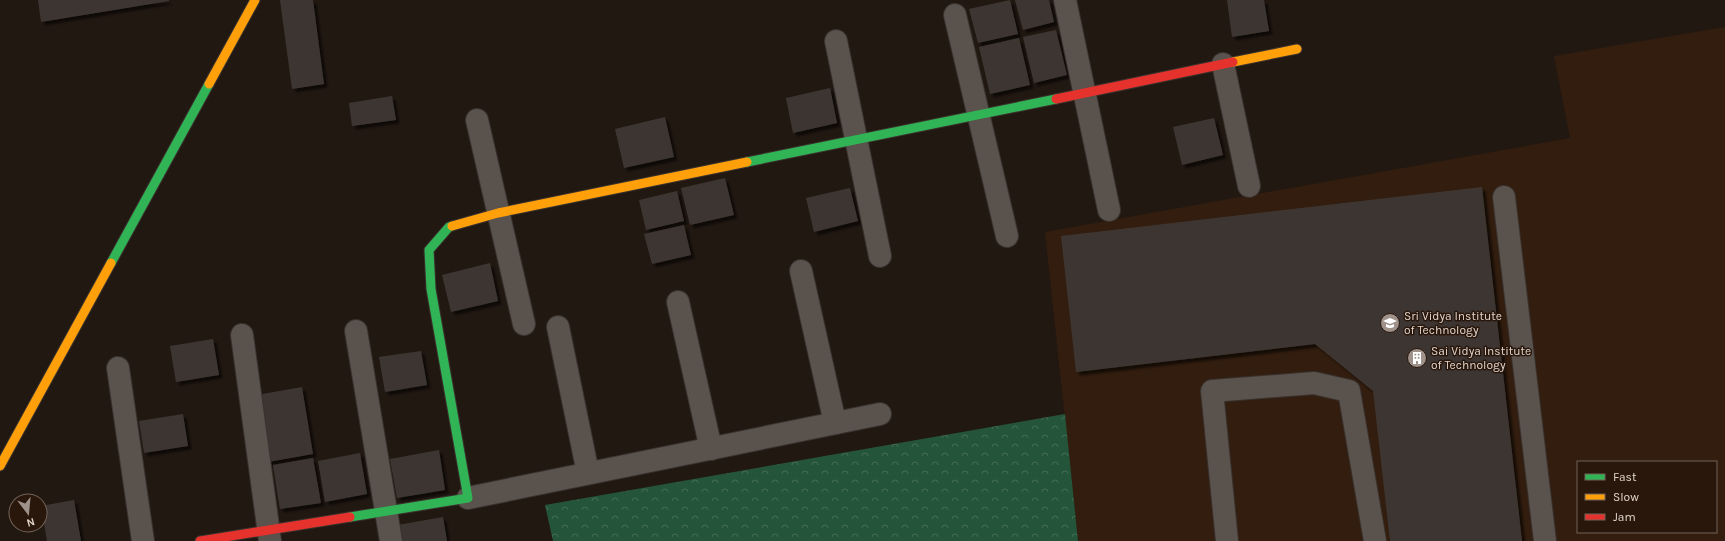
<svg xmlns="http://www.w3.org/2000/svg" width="1725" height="541" font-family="Karla,sans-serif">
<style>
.built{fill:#321d0e;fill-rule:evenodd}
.forest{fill:url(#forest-crowns)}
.building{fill:#3e3631;filter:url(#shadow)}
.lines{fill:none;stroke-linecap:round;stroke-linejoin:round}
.street-casing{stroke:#3a322e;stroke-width:24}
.fast-casing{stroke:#3a322e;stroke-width:11}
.slow-casing{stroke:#3a322e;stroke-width:11}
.jam-casing{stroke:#3a322e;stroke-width:11}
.street{stroke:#59524d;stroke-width:22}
.fast{stroke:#30b455;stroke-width:9}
.slow{stroke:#ff9f0a;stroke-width:9}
.jam{stroke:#e5322d;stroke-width:9}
.labels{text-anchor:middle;stroke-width:3;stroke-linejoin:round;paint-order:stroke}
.poi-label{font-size:12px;fill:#e0d4cc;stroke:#29170b;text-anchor:start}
</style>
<defs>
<pattern id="forest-crowns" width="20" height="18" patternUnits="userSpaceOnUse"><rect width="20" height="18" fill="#24553a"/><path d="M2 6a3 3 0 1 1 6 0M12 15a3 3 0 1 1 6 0" fill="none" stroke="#446d55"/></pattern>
<filter id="shadow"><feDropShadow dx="3.5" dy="3.5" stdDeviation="1" flood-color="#0009"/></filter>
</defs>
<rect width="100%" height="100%" fill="#221812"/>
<!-- built -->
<path class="built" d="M 1725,27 L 1725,541 L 1078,541 L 1045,232 L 1570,138 L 1554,56 ZM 1578,462 L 1716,462 L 1716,532 L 1578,532 Z"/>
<!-- forest -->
<polygon class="forest" points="1065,414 1078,541 553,541 545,505"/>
<!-- building -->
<g class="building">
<polygon points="38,0 169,0 169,1 41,22"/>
<polygon points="280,0 313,0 324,84 292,89"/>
<polygon points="1010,0 1018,34 978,43 969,9"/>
<polygon points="1015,0 1049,0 1054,22 1023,30"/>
<polygon points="1227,0 1264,0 1269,31 1232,37"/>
<polygon points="1056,30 1067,75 1034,83 1023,37"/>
<polygon points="1019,38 1030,85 990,94 979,47"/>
<polygon points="830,88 837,123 793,133 786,98"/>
<polygon points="392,96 396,120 352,126 349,103"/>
<polygon points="665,117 674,157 624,168 615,129"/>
<polygon points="1214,118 1223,155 1182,165 1173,127"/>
<polygon points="725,178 734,215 690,225 681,188"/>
<polygon points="1482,187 1522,541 1390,541 1373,391 1315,344 1076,372 1061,236"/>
<polygon points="850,188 858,221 814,232 806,198"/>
<polygon points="677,191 684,221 646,230 639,200"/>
<polygon points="684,225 691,255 652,264 644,234"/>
<polygon points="490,263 498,301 451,312 442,275"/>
<polygon points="213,339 219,375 176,382 170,346"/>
<polygon points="421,351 427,385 385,392 379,357"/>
<polygon points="302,387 313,454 268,462 257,395"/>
<polygon points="183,414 188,446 144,453 139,421"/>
<polygon points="439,450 445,490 397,498 390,459"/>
<polygon points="360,453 367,494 325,502 318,461"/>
<polygon points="313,458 321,503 280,509 273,465"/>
<polygon points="74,500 81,541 47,541 41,506"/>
<polygon points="443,517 447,541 400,541 398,525"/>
</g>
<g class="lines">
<!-- street casing -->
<g class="street-casing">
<g id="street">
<polyline points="1065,0 1109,210"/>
<polyline points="955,15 1007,236"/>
<polyline points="836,41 880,256"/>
<polyline points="1223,64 1249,186"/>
<polyline points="477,120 524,324"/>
<polyline points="1504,197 1545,541"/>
<polyline points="801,271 835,423"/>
<polyline points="678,302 711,449"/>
<polyline points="558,327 588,473"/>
<polyline points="356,331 391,541"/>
<polyline points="242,335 270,541"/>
<polyline points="118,368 143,541"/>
<polyline points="468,498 880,414"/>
<polyline points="1227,541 1212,391 1314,383 1349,391 1375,541"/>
</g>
</g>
<!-- fast casing -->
<g class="fast-casing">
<g id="fast">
<polyline points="747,162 1056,99"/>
<polyline points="111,263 209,84"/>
<polyline points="350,517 468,498 431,289 429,250 449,227 452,226"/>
</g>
</g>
<!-- slow casing -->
<g class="slow-casing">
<g id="slow">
<polyline points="1233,62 1297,49"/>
<polyline points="209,84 255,0"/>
<polyline points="452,226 498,213 747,162"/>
<polyline points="0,466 111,263"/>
</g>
</g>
<!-- jam casing -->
<g class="jam-casing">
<g id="jam">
<polyline points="1056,99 1233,62"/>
<polyline points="200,541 350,517"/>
</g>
</g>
<!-- street -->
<use href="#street" class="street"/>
<!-- fast -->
<use href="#fast" class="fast"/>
<!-- slow -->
<use href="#slow" class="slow"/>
<!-- jam -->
<use href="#jam" class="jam"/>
</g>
<!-- icons -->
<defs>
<g id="university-disc" transform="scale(1)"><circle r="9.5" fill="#9e928b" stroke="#29170b"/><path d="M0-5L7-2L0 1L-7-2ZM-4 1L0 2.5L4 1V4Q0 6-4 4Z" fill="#fff"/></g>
<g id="building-disc" transform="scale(1)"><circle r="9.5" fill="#9e928b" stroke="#29170b"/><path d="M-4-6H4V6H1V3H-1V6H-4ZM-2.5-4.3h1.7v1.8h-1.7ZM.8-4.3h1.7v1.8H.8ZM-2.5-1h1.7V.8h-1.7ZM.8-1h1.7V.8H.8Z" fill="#fff"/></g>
</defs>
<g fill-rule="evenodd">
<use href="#university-disc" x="1390" y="323"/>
<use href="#building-disc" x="1417" y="358"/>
</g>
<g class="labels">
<!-- poi labels -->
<g class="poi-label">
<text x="1404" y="320">Sri Vidya Institute<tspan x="1404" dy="14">of Technology</tspan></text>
<text x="1431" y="355">Sai Vidya Institute<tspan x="1431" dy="14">of Technology</tspan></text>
</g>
</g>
<!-- legend -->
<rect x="1577" y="461" width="140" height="72" fill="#29170b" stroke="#726358"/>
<rect x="1585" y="474" width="20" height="6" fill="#30b455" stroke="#726358"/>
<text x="1613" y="481" font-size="12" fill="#e0d4cc">Fast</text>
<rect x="1585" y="494" width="20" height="6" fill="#ff9f0a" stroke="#726358"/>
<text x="1613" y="501" font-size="12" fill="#e0d4cc">Slow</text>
<rect x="1585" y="514" width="20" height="6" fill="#e5322d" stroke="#726358"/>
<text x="1613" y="521" font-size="12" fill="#e0d4cc">Jam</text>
<!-- north arrow -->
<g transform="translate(28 513) rotate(164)"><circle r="19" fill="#29170b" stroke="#726358"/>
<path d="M0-3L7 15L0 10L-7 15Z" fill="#9e928b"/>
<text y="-6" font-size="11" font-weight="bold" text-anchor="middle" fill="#e0d4cc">N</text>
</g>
</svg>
